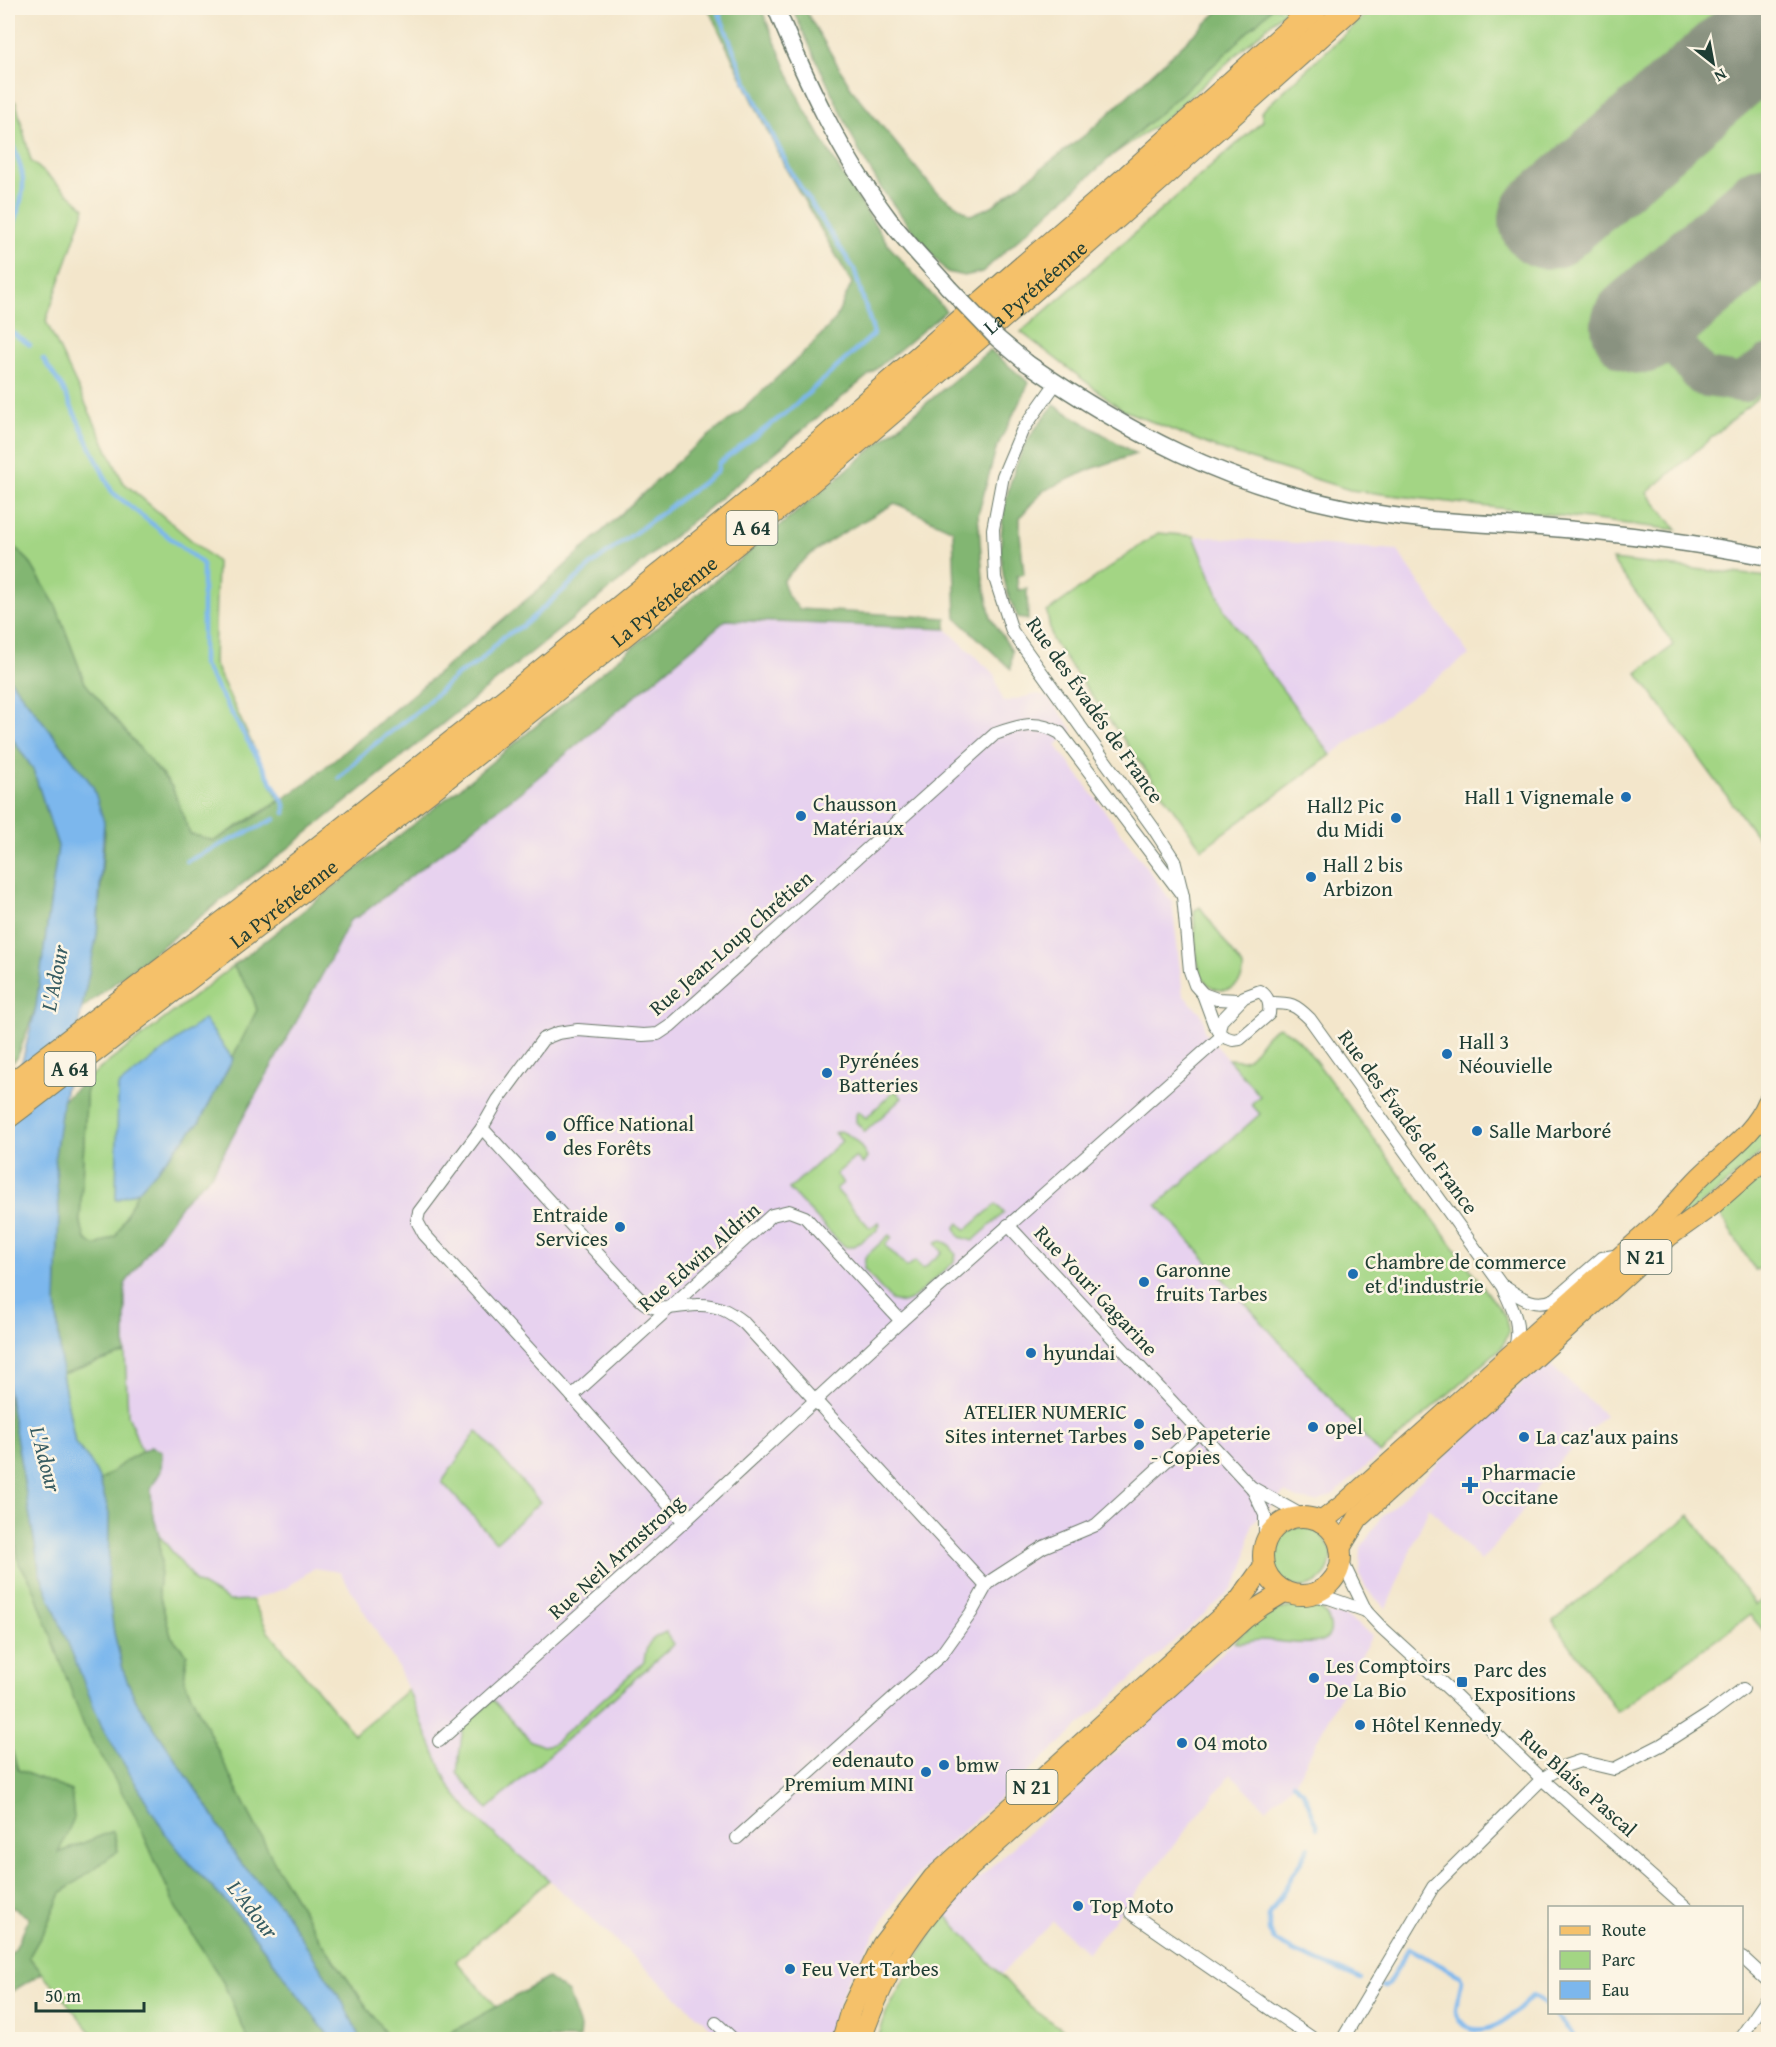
<svg xmlns="http://www.w3.org/2000/svg" width="1776" height="2047" font-family="'Gentium Book Plus',serif">
<style>
.built{fill:#e7d2ef;fill-rule:evenodd}
.green{fill:#a3d584;stroke:#61895c;stroke-width:1.5}
.forest{fill:#82b672;stroke:#507a53;stroke-width:1.5}
.water{fill:#7cb7ed;stroke:#4e7a90;stroke-width:1.5}
.lines{fill:none;stroke-linecap:round;stroke-linejoin:round}
.stream{stroke:#7cb7ed;stroke-width:4.5}
.taxiway{stroke:#899280;stroke-width:39}
.runway{stroke:#899280;stroke-width:98}
.minor-casing{stroke:#697869;stroke-width:14}
.tertiary-casing{stroke:#697869;stroke-width:19}
.primary-casing{stroke:#697869;stroke-width:22}
.motorway-casing{stroke:#697869;stroke-width:26}
.minor{stroke:#fff;stroke-width:12}
.tertiary{stroke:#fff;stroke-width:16}
.primary{stroke:#f5c16b;stroke-width:20}
.motorway{stroke:#f5c16b;stroke-width:24}
.tertiary-bridge-casing{stroke:#697869;stroke-width:19;stroke-linecap:butt}
.tertiary-bridge{stroke:#fff;stroke-width:16}
.poi-dot{fill:#1f6fb2;stroke:#fcf5e5;stroke-width:2}
.labels{text-anchor:middle;stroke-width:5;stroke-linejoin:round;paint-order:stroke}
.shield{fill:#fcf5e5;stroke:#617469;stroke-width:1.5}
.shield-label{font-size:20px;font-weight:bold;fill:#1f3d34}
.street-label{font-size:21px;fill:#1f3d34;stroke:#fcf5e5}
.poi-label{font-size:21px;fill:#1f3d34;stroke:#fcf5e5;text-anchor:start}
.water-label{font-size:22px;font-style:italic;fill:#365c62;stroke:#fcf5e5}
</style>
<rect width="100%" height="100%" fill="#fcf5e5"/>
<filter id="ink" filterUnits="userSpaceOnUse"><feTurbulence type="fractalNoise" baseFrequency=".0167" numOctaves="2"/><feDisplacementMap in="SourceGraphic" scale="12" xChannelSelector="R" yChannelSelector="G"/><feConvolveMatrix kernelMatrix="1 2 1 2 8 2 1 2 1" color-interpolation-filters="sRGB"/></filter>
<filter id="wash" filterUnits="userSpaceOnUse"><feTurbulence type="fractalNoise" baseFrequency=".008" numOctaves="4" result="noise"/><feDisplacementMap in="SourceGraphic" scale="24" xChannelSelector="R" yChannelSelector="G"/><feGaussianBlur stdDeviation="1.35" result="paint"/><feColorMatrix in="noise" values="0 0 0 0 0 0 0 0 0 0 0 0 0 0 0 0 0 1.4 0 .05"/><feComposite in="paint" operator="in"/></filter>
<g filter="url(#wash)">
<rect width="100%" height="100%" fill="#f3e6cb"/>
<!-- built -->
<g class="built">
<polygon points="1194,536 1397,550 1469,655 1331,755 1225,612"/>
<path d="M 726,620 L 946,629 L 994,674 L 1003,702 L 1038,694 L 1050,699 L 1073,730 L 1056,745 L 1172,902 L 1183,995 L 1200,1012 L 1204,1021 L 1204,1031 L 1260,1097 L 1260,1114 L 1157,1205 L 1380,1454 L 1334,1494 L 1317,1502 L 1298,1499 L 1285,1493 L 1252,1523 L 1244,1567 L 1233,1588 L 940,1851 L 898,1896 L 847,1981 L 826,2039 L 704,2039 L 712,2029 L 549,1880 L 506,1845 L 468,1809 L 449,1786 L 398,1667 L 340,1572 L 314,1568 L 286,1588 L 252,1600 L 229,1601 L 196,1582 L 159,1535 L 152,1511 L 151,1488 L 161,1471 L 150,1448 L 142,1452 L 128,1415 L 125,1353 L 125,1284 L 184,1201 L 212,1174 L 327,966 L 350,920 L 359,916 L 524,789 ZM 895,1090 L 902,1098 L 864,1132 L 856,1122 L 859,1111 L 866,1119 ZM 843,1131 L 849,1135 L 865,1154 L 856,1157 L 836,1175 L 843,1183 L 835,1189 L 871,1229 L 789,1189 L 842,1141 ZM 995,1204 L 973,1241 L 960,1237 L 956,1232 L 959,1223 L 965,1230 ZM 889,1236 L 892,1239 L 885,1244 L 907,1268 L 923,1269 L 942,1252 L 935,1243 L 941,1241 L 953,1263 L 911,1300 L 903,1303 L 891,1300 L 867,1275 ZM 666,1633 L 673,1645 L 488,1808 L 493,1700 L 531,1741 L 544,1746 L 553,1744 L 644,1662 L 647,1644 L 657,1636 Z"/>
<polygon points="1546,1361 1605,1415 1542,1479 1520,1515 1481,1561 1429,1507 1386,1609 1366,1588 1360,1575 1361,1547 1382,1517"/>
<polygon points="1325,1613 1346,1616 1372,1635 1296,1781 1266,1809 1231,1774 1087,1953 1053,1921 1001,1974 943,1912 1234,1642 1238,1644 1262,1639 1296,1644 1330,1626"/>
</g>
<!-- green -->
<g class="green">
<polygon points="1267,8 1288,8 1164,120 1114,154"/>
<polygon points="1373,8 1768,8 1768,389 1647,493 1677,530 1350,490 1219,449 1123,410 1021,332 1263,121 1261,112"/>
<polygon points="8,95 16,103 31,161 85,208 46,321 123,482 217,562 214,663 279,801 214,841 190,834 172,787 85,683 56,606 29,561 8,541"/>
<polygon points="1158,533 1194,536 1225,612 1331,755 1202,849 1052,640 1047,612"/>
<polygon points="1612,560 1768,577 1768,852 1637,673 1674,645"/>
<path d="M 1200,907 L 1243,967 C 1245,992 1213,999 1202,976 C 1194,957 1195,931 1194,911 Z"/>
<polygon points="233,966 251,992 257,1010 233,1059 204,1020 116,1199 138,1191 116,1236 95,1246 85,1239 80,1220 87,1079"/>
<path d="M 1278,1027 C 1297,1034 1306,1048 1318,1064 L 1505,1316 L 1509,1332 L 1502,1347 L 1380,1454 L 1157,1205 L 1260,1114 L 1251,1104 L 1260,1096 L 1228,1059 C 1233,1059 1238,1060 1243,1060 C 1256,1058 1260,1035 1278,1027 Z"/>
<polygon points="895,1090 902,1098 865,1132 856,1122 856,1115 858,1111 866,1118"/>
<polygon points="1768,1119 1768,1146 1711,1197 1675,1223 1672,1219"/>
<path d="M 839,1131 C 850,1133 863,1147 867,1158 L 863,1164 L 856,1157 L 836,1174 L 843,1183 L 836,1189 L 870,1228 L 879,1222 L 880,1225 L 876,1231 L 853,1247 L 846,1247 L 839,1242 L 789,1189 L 842,1141 L 834,1133 Z"/>
<polygon points="1768,1163 1768,1266 1755,1270 1717,1210"/>
<polygon points="996,1204 1004,1213 973,1241 960,1237 955,1228 959,1223 966,1230"/>
<polygon points="889,1235 892,1238 885,1245 907,1267 915,1261 923,1269 942,1252 935,1243 942,1241 949,1244 956,1255 953,1263 911,1300 903,1303 891,1300 864,1269 865,1257"/>
<polygon points="125,1353 128,1415 142,1452 127,1461 100,1481 92,1464 75,1443 62,1374"/>
<polygon points="477,1431 540,1502 496,1542 442,1482"/>
<polygon points="8,1491 19,1564 31,1581 176,1908 223,1982 248,2039 97,2039 29,1957 46,1927 61,1893 118,1850 113,1832 58,1853 73,1818 71,1791 18,1770 8,1738"/>
<polygon points="1690,1515 1755,1605 1768,1596 1768,1636 1750,1615 1617,1712 1553,1621"/>
<circle cx="1301" cy="1557" r="30"/>
<polygon points="159,1535 196,1582 229,1601 252,1600 268,1631 354,1734 408,1690 449,1786 468,1810 506,1845 549,1880 456,1961 497,2007 439,2039 389,2039 321,1941 281,1875 230,1776 184,1680 187,1655 171,1636 158,1590 161,1562"/>
<path d="M 1312,1605 C 1320,1609 1328,1614 1330,1625 C 1336,1655 1275,1639 1261,1640 C 1252,1640 1242,1645 1234,1642 C 1263,1612 1270,1608 1312,1605 Z"/>
<path d="M 666,1632 L 674,1644 L 488,1809 L 457,1773 L 463,1727 L 493,1700 L 531,1741 L 543,1746 L 553,1744 L 644,1662 C 646,1644 649,1639 666,1632 Z"/>
<polygon points="943,1912 1030,2007 1077,2039 878,2039 886,2013"/>
</g>
<!-- forest -->
<g class="forest">
<polygon points="708,8 761,8 800,101 842,174 889,246 946,311 620,581 291,846 80,1010 97,934 105,832 93,786 8,677 8,541 29,561 56,606 85,683 172,787 190,834 214,841 259,815 305,784 544,585 688,452 741,411 807,350 835,320 852,283 786,169"/>
<polygon points="792,8 804,8 853,91 935,191 971,215 992,206 1089,132 1222,8 1272,8 1219,60 982,272 964,276 947,272 921,242 881,188 859,151"/>
<path d="M 990,350 L 1029,383 L 996,449 L 978,515 L 983,579 L 991,618 L 1012,651 L 1011,669 L 956,618 L 953,530 L 895,503 C 856,526 813,545 783,581 L 788,596 L 799,609 L 946,618 L 946,629 L 726,620 L 524,789 L 359,916 L 350,920 L 327,966 L 212,1174 L 184,1201 L 125,1284 L 125,1353 L 62,1374 L 56,1303 L 59,1210 L 55,1155 L 63,1100 L 87,1079 L 80,1220 L 85,1239 L 95,1246 L 116,1236 L 138,1191 L 200,1121 L 257,1010 L 251,992 L 233,966 L 471,779 L 731,567 Z"/>
<path d="M 1054,405 L 1136,454 L 1091,469 L 1043,491 L 1020,517 L 1020,534 L 1024,574 L 1017,576 L 1018,590 L 1027,589 L 1028,620 L 1018,617 C 990,566 1000,498 1024,447 C 1031,432 1044,418 1054,405 Z"/>
<polygon points="8,732 33,769 58,846 36,1007 17,1058 8,1066"/>
<polygon points="8,1390 40,1574 190,1864 240,1917 331,2039 248,2039 223,1982 176,1908 135,1815 84,1726 31,1581 19,1564 8,1491"/>
<polygon points="150,1447 162,1451 161,1471 151,1488 152,1511 159,1535 161,1562 158,1590 171,1636 187,1655 184,1680 230,1776 281,1875 321,1941 389,2039 361,2039 342,2001 281,1907 238,1860 209,1809 136,1701 124,1673 114,1633 108,1591 109,1514 100,1481 127,1460"/>
<polygon points="8,1738 18,1770 71,1791 74,1818 58,1853 113,1831 118,1851 61,1893 46,1927 29,1957 42,1973 8,1994 8,1956 15,1949 29,1918 14,1908 8,1908"/>
<polygon points="548,1978 568,1993 580,2027 579,2039 439,2039"/>
</g>
<!-- water -->
<g class="water">
<polygon points="8,677 93,786 104,822 97,934 63,1100 55,1155 59,1210 56,1303 62,1374 75,1443 92,1464 100,1481 109,1514 108,1591 114,1633 124,1673 136,1701 209,1809 238,1860 281,1906 342,2001 361,2039 331,2039 240,1917 190,1864 165,1833 102,1727 40,1574 8,1390 8,1117 36,1007 58,846 33,769 8,732"/>
<polygon points="204,1019 233,1059 200,1121 138,1191 116,1200 118,1086"/>
</g>
<g class="lines">
<!-- stream -->
<g class="stream">
<path d="M 8,134 C 14,149 23,167 23,184 C 23,199 14,226 8,240"/>
<polyline points="8,330 30,345"/>
<polyline points="43,359 62,387 112,492 203,564 203,664 285,805 285,813"/>
<polyline points="339,778 367,750 419,710 457,675 479,662 503,637 524,625 594,563 717,472 719,463 786,413 874,334 854,269 792,174 745,79 717,8"/>
<polyline points="187,861 275,819"/>
<polyline points="1293,1783 1303,1791 1317,1824 1317,1828"/>
<polyline points="1309,1847 1269,1916 1269,1931 1275,1941 1293,1951 1361,1979"/>
<path d="M 1382,1986 L 1385,1987 L 1388,1984 L 1409,1948 L 1460,1976 L 1462,1980 C 1461,1986 1455,2008 1456,2012 C 1456,2018 1462,2025 1467,2027 C 1491,2038 1516,2012 1532,1996 L 1539,1999 L 1550,2009"/>
<polyline points="1553,2012 1578,2040"/>
</g>
<!-- taxiway -->
<polyline class="taxiway" points="1658,325 1703,377 1742,383 1768,364"/>
<!-- runway -->
<g class="runway">
<polyline points="1548,220 1768,30"/>
<polyline points="1640,325 1768,214"/>
</g>
</g>
</g>
<g filter="url(#ink)">
<g class="lines">
<!-- minor casing -->
<g class="minor-casing">
<g id="minor">
<polyline points="1056,383 1022,431 1003,476 993,529 995,578 1012,631 1154,829 1174,860 1183,896 1190,971 1195,985 1203,994 1214,1024 1219,1031"/>
<path d="M 1260,991 C 1269,997 1270,1004 1269,1014 L 1240,1039 L 1233,1040 L 1222,1036 L 1219,1031 L 1221,1021 L 1244,997 Z"/>
<polyline points="1203,994 1217,999 1239,1000"/>
<path d="M 1270,1003 C 1291,1003 1295,1004 1310,1019 L 1502,1286 C 1512,1307 1523,1326 1514,1350"/>
<polyline points="482,1128 419,1212 417,1221 424,1234 572,1396 684,1522"/>
<polyline points="1008,1225 1252,1488 1265,1515 1265,1541"/>
<path d="M 1503,1286 C 1520,1297 1535,1309 1555,1299 L 1602,1258 L 1620,1255"/>
<polyline points="572,1396 772,1215 789,1211 805,1217 901,1321"/>
<polyline points="1253,1488 1303,1516"/>
<polyline points="1341,1559 1366,1611 1381,1627 1451,1691 1542,1779 1687,1908"/>
<path d="M 986,1586 L 744,1323 C 729,1311 716,1304 697,1305 C 680,1305 661,1313 646,1304 C 641,1301 636,1295 632,1291 L 482,1128 L 498,1100 L 543,1039 L 558,1033 L 578,1030 L 643,1035 L 658,1034 L 670,1026 L 995,734 C 1020,725 1036,720 1060,733 L 1183,896"/>
<polyline points="1310,1595 1329,1598 1366,1611"/>
<polyline points="439,1741 684,1522 901,1321 1222,1036"/>
<polyline points="737,1838 941,1655 971,1613 986,1586 992,1580 1043,1547 1096,1525 1199,1431"/>
<polyline points="1131,1913 1315,2040"/>
<polyline points="1742,1957 1768,1981"/>
<polyline points="716,2023 734,2040"/>
<polyline points="1342,2040 1433,1887 1542,1779 1562,1767 1580,1761 1614,1769 1661,1745 1708,1715 1743,1689"/>
<polyline points="1739,2040 1768,1998"/>
</g>
</g>
<!-- tertiary casing -->
<g class="tertiary-casing">
<g id="tertiary">
<path d="M 776,8 C 806,80 840,154 888,218 C 906,242 928,264 948,287"/>
<path d="M 1027,363 C 1130,434 1223,483 1346,508 C 1409,521 1475,523 1540,527 C 1618,533 1692,542 1768,557"/>
</g>
</g>
<!-- primary casing -->
<g class="primary-casing">
<g id="primary">
<circle cx="1302" cy="1556" r="39"/>
<path d="M 1321,1522 L 1343,1505 L 1657,1224 C 1672,1209 1685,1192 1700,1177 C 1724,1153 1755,1134 1768,1102"/>
<polyline points="1340,1548 1358,1518 1669,1236 1711,1206 1768,1156"/>
<polyline points="842,2040 851,2009 882,1945 933,1878 1239,1601 1264,1566"/>
<path d="M 861,2040 C 886,1966 916,1922 970,1867 L 1244,1619 L 1261,1606 L 1284,1592"/>
</g>
</g>
<!-- motorway casing -->
<g class="motorway-casing">
<g id="motorway">
<polyline points="8,1088 242,909 514,694 782,476 1128,177 1315,8"/>
<path id="s1" d="M 8,1116 C 274,913 540,707 797,492 C 985,334 1168,172 1350,8"/>
</g>
</g>
<!-- minor -->
<use href="#minor" class="minor"/>
<!-- tertiary -->
<use href="#tertiary" class="tertiary"/>
<!-- primary -->
<use href="#primary" class="primary"/>
<!-- motorway -->
<use href="#motorway" class="motorway"/>
<!-- tertiary-bridge casing -->
<g class="tertiary-bridge-casing">
<polyline id="tertiary-bridge" points="948,287 997,338 1027,363"/>
</g>
<!-- tertiary-bridge -->
<use href="#tertiary-bridge" class="tertiary-bridge"/>
</g>
</g>
<!-- markers -->
<g class="poi-dot">
<circle cx="1626" cy="797" r="6"/>
<circle cx="801" cy="816" r="6"/>
<circle cx="1396" cy="818" r="6"/>
<circle cx="1311" cy="877" r="6"/>
<circle cx="1447" cy="1054" r="6"/>
<circle cx="827" cy="1073" r="6"/>
<circle cx="1477" cy="1131" r="6"/>
<circle cx="551" cy="1136" r="6"/>
<circle cx="620" cy="1227" r="6"/>
<circle cx="1353" cy="1274" r="6"/>
<circle cx="1144" cy="1282" r="6"/>
<circle cx="1031" cy="1353" r="6"/>
<circle cx="1139" cy="1424" r="6"/>
<circle cx="1313" cy="1427" r="6"/>
<circle cx="1524" cy="1437" r="6"/>
<circle cx="1139" cy="1445" r="6"/>
<path d="M1467 1476h6v6h6v6h-6v6h-6v-6h-6v-6h6z"/>
<circle cx="1314" cy="1678" r="6"/>
<rect x="1456" y="1676" width="12" height="12" rx="3"/>
<circle cx="1360" cy="1725" r="6"/>
<circle cx="1182" cy="1743" r="6"/>
<circle cx="944" cy="1765" r="6"/>
<circle cx="926" cy="1772" r="6"/>
<circle cx="1078" cy="1906" r="6"/>
<circle cx="790" cy="1969" r="6"/>
</g>
<g class="labels">
<!-- shield labels -->
<g class="shield">
<rect x="726.5" y="511" width="51" height="34" rx="4.5"/>
<rect x="44.5" y="1052" width="51" height="34" rx="4.5"/>
<rect x="1620.5" y="1240" width="51" height="34" rx="4.5"/>
<rect x="1006.5" y="1770" width="51" height="34" rx="4.5"/>
</g>
<g class="shield-label">
<text x="752" y="535">A 64</text>
<text x="70" y="1076">A 64</text>
<text x="1646" y="1264">N 21</text>
<text x="1032" y="1794">N 21</text>
</g>
<!-- street labels -->
<g class="street-label">
<text dy="7" stroke="none"><textPath href="#s1" startOffset="1320">La Pyrénéenne</textPath></text>
<text dy="7" stroke="none"><textPath href="#s1" startOffset="834">La Pyrénéenne</textPath></text>
<text transform="translate(1095 710) rotate(55)" y="7">Rue des Évadés de France</text>
<text dy="7" stroke="none"><textPath href="#s1" startOffset="348">La Pyrénéenne</textPath></text>
<text transform="translate(731 943) rotate(-41)" y="7">Rue Jean-Loup Chrétien</text>
<text transform="translate(1408 1122) rotate(54)" y="7">Rue des Évadés de France</text>
<text transform="translate(699 1257) rotate(-41)" y="7">Rue Edwin Aldrin</text>
<text transform="translate(1096 1291) rotate(47)" y="7">Rue Youri Gagarine</text>
<text transform="translate(616 1557) rotate(-42)" y="7">Rue Neil Armstrong</text>
<text transform="translate(1578 1783) rotate(42)" y="7">Rue Blaise Pascal</text>
</g>
<!-- poi labels -->
<g class="poi-label">
<text x="1614" y="804" text-anchor="end">Hall 1 Vignemale</text>
<text x="813" y="811">Chausson<tspan x="813" dy="24">Matériaux</tspan></text>
<text x="1384" y="813" text-anchor="end">Hall2 Pic<tspan x="1384" dy="24">du Midi</tspan></text>
<text x="1323" y="872">Hall 2 bis<tspan x="1323" dy="24">Arbizon</tspan></text>
<text x="1459" y="1049">Hall 3<tspan x="1459" dy="24">Néouvielle</tspan></text>
<text x="839" y="1068">Pyrénées<tspan x="839" dy="24">Batteries</tspan></text>
<text x="563" y="1131">Office National<tspan x="563" dy="24">des Forêts</tspan></text>
<text x="1489" y="1138">Salle Marboré</text>
<text x="608" y="1222" text-anchor="end">Entraide<tspan x="608" dy="24">Services</tspan></text>
<text x="1365" y="1269">Chambre de commerce<tspan x="1365" dy="24">et d'industrie</tspan></text>
<text x="1156" y="1277">Garonne<tspan x="1156" dy="24">fruits Tarbes</tspan></text>
<text x="1043" y="1360">hyundai</text>
<text x="1127" y="1419" text-anchor="end">ATELIER NUMERIC<tspan x="1127" dy="24">Sites internet Tarbes</tspan></text>
<text x="1325" y="1434">opel</text>
<text x="1151" y="1440">Seb Papeterie<tspan x="1151" dy="24">- Copies</tspan></text>
<text x="1536" y="1444">La caz'aux pains</text>
<text x="1482" y="1480">Pharmacie<tspan x="1482" dy="24">Occitane</tspan></text>
<text x="1326" y="1673">Les Comptoirs<tspan x="1326" dy="24">De La Bio</tspan></text>
<text x="1474" y="1677">Parc des<tspan x="1474" dy="24">Expositions</tspan></text>
<text x="1372" y="1732">Hôtel Kennedy</text>
<text x="1194" y="1750">O4 moto</text>
<text x="914" y="1767" text-anchor="end">edenauto<tspan x="914" dy="24">Premium MINI</tspan></text>
<text x="956" y="1772">bmw</text>
<text x="1090" y="1913">Top Moto</text>
<text x="802" y="1976">Feu Vert Tarbes</text>
</g>
<!-- water labels -->
<g class="water-label">
<text transform="translate(54 978) rotate(-79)" y="8">L'Adour</text>
<text transform="translate(46 1459) rotate(75)" y="8">L'Adour</text>
<text transform="translate(253 1909) rotate(52)" y="8">L'Adour</text>
</g>
</g>
<!-- margin -->
<rect width="1776" height="2047" fill="none" stroke="#fcf5e5" stroke-width="30"/>
<!-- legend -->
<rect x="1548" y="1906" width="195" height="108" fill="#fcf5e5" stroke="#a4ab9e" stroke-width="1.5"/>
<rect x="1560" y="1926" width="30" height="9" fill="#f5c16b" stroke="#a4ab9e" stroke-width="1.5"/>
<text x="1602" y="1936" font-size="18" fill="#1f3d34">Route</text>
<rect x="1560" y="1951" width="30" height="18" fill="#a3d584" stroke="#a4ab9e" stroke-width="1.5"/>
<text x="1602" y="1966" font-size="18" fill="#1f3d34">Parc</text>
<rect x="1560" y="1981" width="30" height="18" fill="#7cb7ed" stroke="#a4ab9e" stroke-width="1.5"/>
<text x="1602" y="1996" font-size="18" fill="#1f3d34">Eau</text>
<!-- north arrow -->
<g transform="translate(1713 63) rotate(149)" stroke="#fcf5e5" stroke-width="4.5" paint-order="stroke">
<path d="M0-4.5L10 22L0 15L-10 22Z" fill="#1f3d34"/>
<text y="-9" font-size="16" font-weight="bold" text-anchor="middle" fill="#1f3d34">N</text>
</g>
<!-- scale -->
<path d="M36 2002v9h108v-9" fill="none" stroke="#1f3d34" stroke-width="3"/>
<text x="45" y="2002" font-size="18" fill="#1f3d34" stroke="#fcf5e5" stroke-width="4.5" paint-order="stroke">50 m</text>
</svg>
